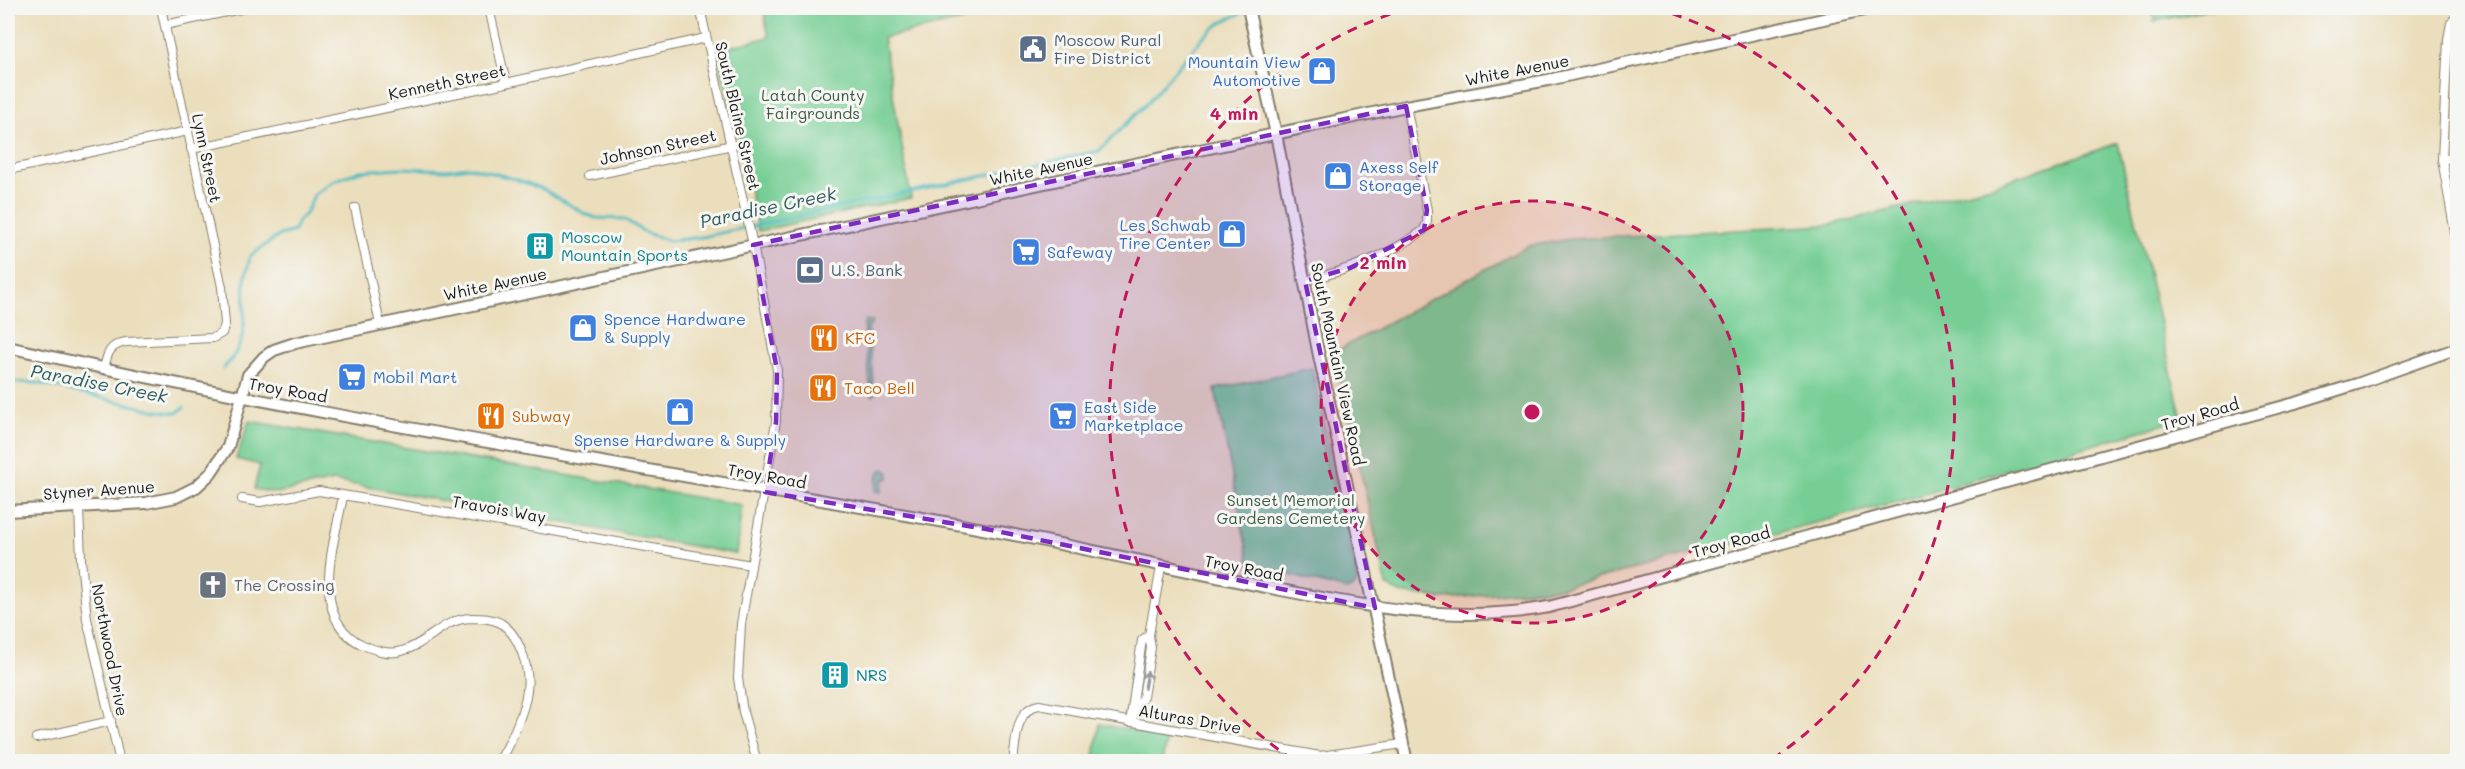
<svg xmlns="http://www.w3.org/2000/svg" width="2465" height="769" font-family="Mali,sans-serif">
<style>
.green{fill:#76ce94;stroke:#497558;stroke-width:1.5}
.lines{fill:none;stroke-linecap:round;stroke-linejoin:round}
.stream{stroke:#4ab9c0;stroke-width:3}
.street-casing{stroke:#847d6c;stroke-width:10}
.secondary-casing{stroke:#847d6c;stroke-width:14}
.street{stroke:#fff;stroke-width:8}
.secondary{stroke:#fff;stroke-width:10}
.oneway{stroke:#999}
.marked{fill:#7b2cbf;fill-opacity:0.2;stroke:#7b2cbf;stroke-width:4.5;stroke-dasharray:12 8;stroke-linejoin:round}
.ring{fill:none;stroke:#c2185b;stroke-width:3;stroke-dasharray:10 8}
.labels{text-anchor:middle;stroke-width:6;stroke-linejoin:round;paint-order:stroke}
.service-label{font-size:16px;fill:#4e5e75;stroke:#f6f6f2;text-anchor:start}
.shop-label{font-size:16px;fill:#366cbe;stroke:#f6f6f2;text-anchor:start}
.street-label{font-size:16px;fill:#1c1c1c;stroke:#f6f6f2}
.park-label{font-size:16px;fill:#3c5a46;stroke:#f6f6f2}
.culture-label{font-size:16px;fill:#0d838f;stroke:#f6f6f2;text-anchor:start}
.food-label{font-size:16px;fill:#c56008;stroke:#f6f6f2;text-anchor:start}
.worship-label{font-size:16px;fill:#5b616d;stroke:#f6f6f2;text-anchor:start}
.water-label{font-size:18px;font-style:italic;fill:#2e5b5e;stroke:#f6f6f2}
.centre{fill:#c2185b;stroke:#f6f6f2;stroke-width:3}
.ring-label{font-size:18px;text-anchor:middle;font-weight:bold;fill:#c2185b;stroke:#f6f6f2;stroke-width:6;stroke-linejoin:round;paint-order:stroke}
</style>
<rect width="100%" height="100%" fill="#f6f6f2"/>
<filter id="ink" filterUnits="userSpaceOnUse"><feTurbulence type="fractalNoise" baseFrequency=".0167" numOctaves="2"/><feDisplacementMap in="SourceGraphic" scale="12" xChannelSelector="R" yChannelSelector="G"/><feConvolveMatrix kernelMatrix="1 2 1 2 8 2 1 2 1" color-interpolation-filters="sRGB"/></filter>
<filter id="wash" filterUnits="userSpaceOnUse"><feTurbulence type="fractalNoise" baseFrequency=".008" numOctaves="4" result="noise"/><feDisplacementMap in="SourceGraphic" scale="24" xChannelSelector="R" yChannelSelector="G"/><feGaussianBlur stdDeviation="1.35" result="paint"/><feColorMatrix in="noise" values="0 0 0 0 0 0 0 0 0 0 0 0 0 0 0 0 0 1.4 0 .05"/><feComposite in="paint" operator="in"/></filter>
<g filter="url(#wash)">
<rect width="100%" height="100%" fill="#ebdebc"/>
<!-- green -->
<g class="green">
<polygon points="763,8 1021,8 883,38 911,198 758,231 742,152 717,50 769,37"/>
<polygon points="2151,8 2217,8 2154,21"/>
<polygon points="2118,143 2182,419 1901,501 1560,588 1444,599 1400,593 1387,586 1333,353 1528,246 1570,239 1828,225 1991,186"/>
<polygon points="866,320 873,322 868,328 874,391 880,388 873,396 871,394 864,323"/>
<polygon points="1312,368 1358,579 1355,586 1347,590 1250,565 1215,389"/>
<polygon points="249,421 742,505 736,554 334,481 276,493 254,489 260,465 236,459"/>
<polygon points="883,469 888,471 889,478 883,480 881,492 875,491 878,474"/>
<polygon points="1100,724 1167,737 1162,761 1093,761"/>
</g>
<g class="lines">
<!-- stream -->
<g class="stream">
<path d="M 223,369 C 251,340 243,317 245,280 C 246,272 249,264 250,256 L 280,235 L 294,231 L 298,221 L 306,213 L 314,195 L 333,181 L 360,171 L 399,168 L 447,170 L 469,167 L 515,179 L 543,189 L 585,214 L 596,218 L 624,219 L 646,233 L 670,241 L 702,237 L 1099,151 L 1148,102 L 1203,37 L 1222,22 L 1246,11"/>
<polyline points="8,382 38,383 158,411 177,413 184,407"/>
</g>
</g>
</g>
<g filter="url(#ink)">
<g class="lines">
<!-- street casing -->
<g class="street-casing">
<g id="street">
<polyline points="8,8 11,8"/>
<polyline points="489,8 506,83"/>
<polyline points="700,8 753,245 777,370 776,422 741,624 738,678 743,712 757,762"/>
<polyline points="2458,13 2451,23 2448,39 2442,159 2458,250"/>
<polyline points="165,25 245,8"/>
<polyline points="191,149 506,83 706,38"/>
<polyline points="2442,159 2458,158"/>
<polyline points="8,170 188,131"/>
<polyline points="590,176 732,145"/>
<polyline points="355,208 380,324"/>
<path d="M 1305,281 C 1347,270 1389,256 1424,230 L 1427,222 L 1427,210 L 1406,106"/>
<path d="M 104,369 C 107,354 109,345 126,342 L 213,338 L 222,333 L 225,324 L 222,287 L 161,8"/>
<path d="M 343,496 C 335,542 307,619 363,645 C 375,650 388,655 402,651 C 428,644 442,619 471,618 C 481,618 493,618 502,624 C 520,636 530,669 527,690 C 525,710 510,745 498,762"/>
<polyline points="242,499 260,502 319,491 751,565"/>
<polyline points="79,507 81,560 87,619 120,762"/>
<polyline points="1131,716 1142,640 1149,635"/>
<polyline points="1130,722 1143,697 1151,648 1149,635 1161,567"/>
<polyline points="36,738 111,721"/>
<path d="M 1013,762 C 1016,742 1015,709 1039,705 L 1320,756 L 1403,744"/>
</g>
</g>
<!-- secondary casing -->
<g class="secondary-casing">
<g id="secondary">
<polyline points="1248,8 1276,134 1318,351 1407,762"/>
<path d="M 8,347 C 330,421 658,469 983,529 C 1081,547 1178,570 1276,589 C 1368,607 1456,624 1549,607 L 2299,402 L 2357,384 L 2458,348"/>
<polyline points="8,511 146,503 176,497 196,487 210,474 228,447 248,375 264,357 274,350 295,343 1406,106 1548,80 1873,8"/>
</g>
</g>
<!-- street -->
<use href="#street" class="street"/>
<!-- secondary -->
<use href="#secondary" class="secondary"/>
</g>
<!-- one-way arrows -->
<defs><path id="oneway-shaft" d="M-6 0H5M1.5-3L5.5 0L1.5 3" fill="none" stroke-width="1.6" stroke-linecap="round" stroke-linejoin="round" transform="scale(1.5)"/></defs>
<use class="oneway" href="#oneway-shaft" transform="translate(1146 680) rotate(-80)"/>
</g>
<!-- marked area -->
<path class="marked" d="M 1406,106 L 1427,210 L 1424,230 L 1350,268 L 1305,281 L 1375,608 L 986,529 L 765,492 L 776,422 L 777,370 L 753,245 Z"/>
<!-- distance rings -->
<circle cx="1532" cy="412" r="211" fill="#c2185b" fill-opacity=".12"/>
<g class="ring">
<circle cx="1532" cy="412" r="211"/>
<path d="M1293 760A422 422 0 0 1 1409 8M1655 8A422 422 0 0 1 1771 760"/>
</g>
<!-- icons -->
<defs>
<g id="civic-square" transform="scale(1.5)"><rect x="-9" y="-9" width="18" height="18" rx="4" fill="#5c6f8a" stroke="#f6f6f2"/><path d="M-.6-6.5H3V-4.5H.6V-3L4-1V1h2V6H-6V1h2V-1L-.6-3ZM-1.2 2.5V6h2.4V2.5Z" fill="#fff"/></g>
<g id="shop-square" transform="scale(1.5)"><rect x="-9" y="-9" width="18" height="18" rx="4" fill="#3f7fe0" stroke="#f6f6f2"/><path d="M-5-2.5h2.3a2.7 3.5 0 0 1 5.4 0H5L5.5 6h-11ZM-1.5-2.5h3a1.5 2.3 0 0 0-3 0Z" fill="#fff"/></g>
<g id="building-square" transform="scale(1.5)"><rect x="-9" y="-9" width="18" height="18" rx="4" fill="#0f9aa8" stroke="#f6f6f2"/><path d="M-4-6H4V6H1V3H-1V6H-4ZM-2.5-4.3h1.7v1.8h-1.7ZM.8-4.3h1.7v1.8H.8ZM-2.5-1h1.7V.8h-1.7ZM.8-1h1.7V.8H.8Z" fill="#fff"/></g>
<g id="supermarket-square" transform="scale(1.5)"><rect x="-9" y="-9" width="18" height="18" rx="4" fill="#3f7fe0" stroke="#f6f6f2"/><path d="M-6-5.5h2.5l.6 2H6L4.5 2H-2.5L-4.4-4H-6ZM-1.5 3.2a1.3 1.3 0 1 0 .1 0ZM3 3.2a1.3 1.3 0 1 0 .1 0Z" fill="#fff"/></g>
<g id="bank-square" transform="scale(1.5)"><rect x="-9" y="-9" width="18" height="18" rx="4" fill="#5c6f8a" stroke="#f6f6f2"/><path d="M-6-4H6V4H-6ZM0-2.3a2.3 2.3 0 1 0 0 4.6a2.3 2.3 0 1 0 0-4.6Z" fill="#fff"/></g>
<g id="restaurant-square" transform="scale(1.5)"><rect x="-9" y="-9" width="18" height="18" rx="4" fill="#e8710a" stroke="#f6f6f2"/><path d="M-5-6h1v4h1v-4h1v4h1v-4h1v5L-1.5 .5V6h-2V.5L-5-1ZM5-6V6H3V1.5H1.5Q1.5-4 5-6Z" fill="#fff"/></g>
<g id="church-square" transform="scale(1.5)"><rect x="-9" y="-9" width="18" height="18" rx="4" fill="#6b7280" stroke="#f6f6f2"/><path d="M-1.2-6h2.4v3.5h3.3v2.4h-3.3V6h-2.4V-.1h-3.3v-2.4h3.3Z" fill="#fff"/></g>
</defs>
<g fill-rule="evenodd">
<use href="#civic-square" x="1033" y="49"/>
<use href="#shop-square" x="1322" y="71"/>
<use href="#shop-square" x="1338" y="176"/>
<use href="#shop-square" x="1232" y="234"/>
<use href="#building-square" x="540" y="246"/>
<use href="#supermarket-square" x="1026" y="252"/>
<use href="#bank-square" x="810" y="270"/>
<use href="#shop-square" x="583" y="328"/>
<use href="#restaurant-square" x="824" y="338"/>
<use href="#supermarket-square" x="352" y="377"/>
<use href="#restaurant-square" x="823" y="388"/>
<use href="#shop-square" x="680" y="412"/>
<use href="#restaurant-square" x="491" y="416"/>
<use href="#supermarket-square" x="1063" y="416"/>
<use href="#church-square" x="213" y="585"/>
<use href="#building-square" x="835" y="675"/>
</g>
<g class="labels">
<!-- service labels -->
<g class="service-label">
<text x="1054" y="46">Moscow Rural<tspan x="1054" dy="18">Fire District</tspan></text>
<text x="831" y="276">U.S. Bank</text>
</g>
<!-- shop labels -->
<g class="shop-label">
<text x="1301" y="68" text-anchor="end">Mountain View<tspan x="1301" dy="18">Automotive</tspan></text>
<text x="1359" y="173">Axess Self<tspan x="1359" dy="18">Storage</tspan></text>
<text x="1211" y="231" text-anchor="end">Les Schwab<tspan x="1211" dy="18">Tire Center</tspan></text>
<text x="1047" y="258">Safeway</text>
<text x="604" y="325">Spence Hardware<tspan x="604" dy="18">&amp; Supply</tspan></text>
<text x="373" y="383">Mobil Mart</text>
<text x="1084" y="413">East Side<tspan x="1084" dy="18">Marketplace</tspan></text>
<text x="680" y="446" text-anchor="middle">Spense Hardware &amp; Supply</text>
</g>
<!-- street labels -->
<g class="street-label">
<text transform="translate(1517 70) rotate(-11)" y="6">White Avenue</text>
<text transform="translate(447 82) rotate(-12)" y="6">Kenneth Street</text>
<text transform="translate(738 116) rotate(77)" y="6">South Blaine Street</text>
<text transform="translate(658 147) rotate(-12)" y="6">Johnson Street</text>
<text transform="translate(207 158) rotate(78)" y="6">Lynn Street</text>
<text transform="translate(1041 169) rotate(-12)" y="6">White Avenue</text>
<text transform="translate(495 284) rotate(-12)" y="6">White Avenue</text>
<text transform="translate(1338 364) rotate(78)" y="6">South Mountain View Road</text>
<text transform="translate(288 390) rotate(10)" y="6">Troy Road</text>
<text transform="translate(2200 414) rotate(-16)" y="6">Troy Road</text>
<text transform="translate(767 476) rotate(10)" y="6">Troy Road</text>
<text transform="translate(99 490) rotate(-4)" y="6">Styner Avenue</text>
<text transform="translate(499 509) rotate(10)" y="6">Travois Way</text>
<text transform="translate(1731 542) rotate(-15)" y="6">Troy Road</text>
<text transform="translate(1244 568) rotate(11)" y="6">Troy Road</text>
<text transform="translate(110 650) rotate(79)" y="6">Northwood Drive</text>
<text transform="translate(1190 719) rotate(10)" y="6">Alturas Drive</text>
</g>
<!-- park labels -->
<g class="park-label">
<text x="813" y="101">Latah County<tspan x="813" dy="18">Fairgrounds</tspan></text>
<text x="1291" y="506">Sunset Memorial<tspan x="1291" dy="18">Gardens Cemetery</tspan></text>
</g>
<!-- culture labels -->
<g class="culture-label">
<text x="561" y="243">Moscow<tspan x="561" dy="18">Mountain Sports</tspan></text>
<text x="856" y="681">NRS</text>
</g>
<!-- food labels -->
<g class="food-label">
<text x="845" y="344">KFC</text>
<text x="844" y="394">Taco Bell</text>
<text x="512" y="422">Subway</text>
</g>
<!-- worship labels -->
<g class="worship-label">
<text x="234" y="591">The Crossing</text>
</g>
<!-- water labels -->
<g class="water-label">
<text transform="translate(768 208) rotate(-12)" y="6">Paradise Creek</text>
<text transform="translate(99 384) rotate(11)" y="6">Paradise Creek</text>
</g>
</g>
<circle cx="1532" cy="412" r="9" class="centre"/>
<g class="ring-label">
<text x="1234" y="120">4 min</text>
<text x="1383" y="269">2 min</text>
</g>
<!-- margin -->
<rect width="2465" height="769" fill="none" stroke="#f6f6f2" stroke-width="30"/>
</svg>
